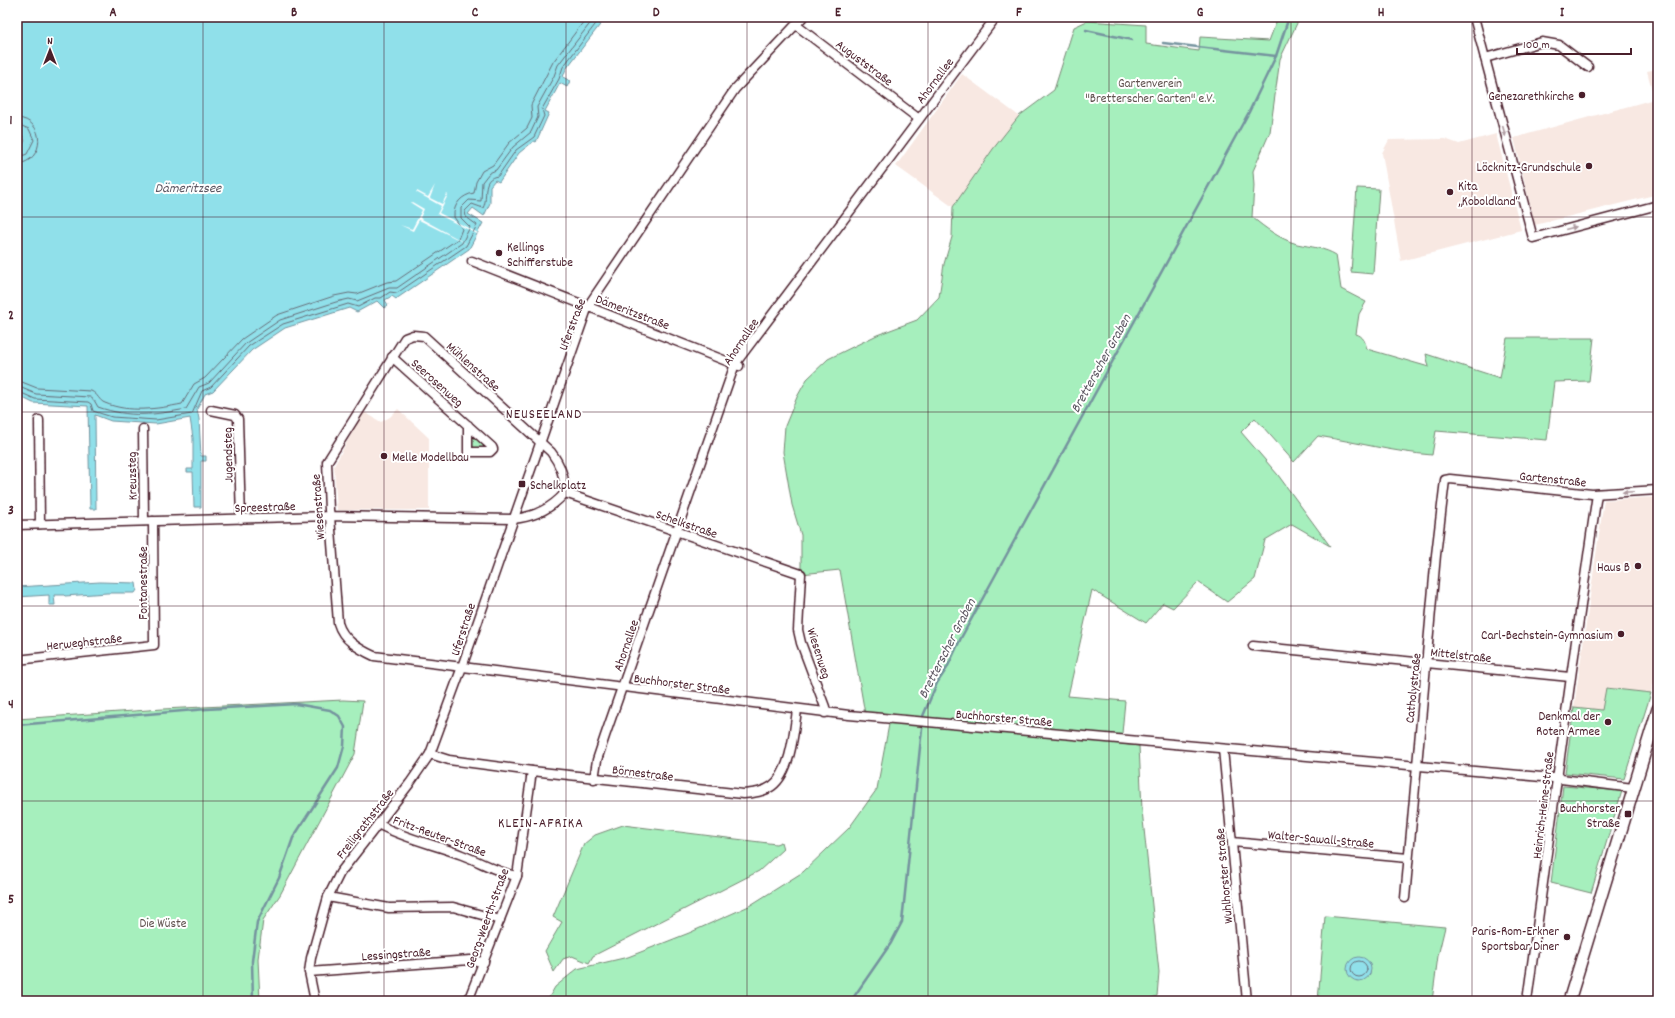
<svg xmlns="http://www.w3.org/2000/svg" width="1675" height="1018" font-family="Dekko,sans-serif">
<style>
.built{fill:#f8e8e2}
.green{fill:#a6efbd;stroke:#788774}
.water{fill:#90e0ea;stroke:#74939e}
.pier{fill:#fff}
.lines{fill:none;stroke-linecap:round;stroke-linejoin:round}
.shore{stroke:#666c77;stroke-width:1}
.stream{stroke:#74939e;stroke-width:2.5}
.street-casing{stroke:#4a1f2b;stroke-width:11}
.secondary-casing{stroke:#4a1f2b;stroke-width:14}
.street{stroke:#fff;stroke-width:8}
.secondary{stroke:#fff;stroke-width:11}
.oneway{fill:#ae9aa0}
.grid{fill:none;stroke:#4a1f2b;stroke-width:1;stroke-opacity:0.55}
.poi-dot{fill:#4a1f2b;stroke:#fff;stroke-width:1.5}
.labels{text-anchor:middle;stroke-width:4;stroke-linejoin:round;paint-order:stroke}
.street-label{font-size:13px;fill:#4a1f2b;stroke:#fff}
.park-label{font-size:13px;fill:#615350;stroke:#fff}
.poi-label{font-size:13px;fill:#4a1f2b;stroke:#fff;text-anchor:end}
.water-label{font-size:14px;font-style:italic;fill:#5f5964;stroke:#fff}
.neighbourhood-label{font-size:14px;letter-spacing:1px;fill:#4a1f2b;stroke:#fff}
.neatline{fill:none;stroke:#4a1f2b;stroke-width:1.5}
.grid-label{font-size:13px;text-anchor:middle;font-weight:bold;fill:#4a1f2b}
</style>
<rect width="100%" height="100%" fill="#fff"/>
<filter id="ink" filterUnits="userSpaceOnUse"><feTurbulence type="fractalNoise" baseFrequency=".025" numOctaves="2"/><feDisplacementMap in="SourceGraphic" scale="8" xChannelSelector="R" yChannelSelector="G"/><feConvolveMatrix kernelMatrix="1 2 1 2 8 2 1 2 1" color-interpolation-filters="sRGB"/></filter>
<g filter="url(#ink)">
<!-- built -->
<g class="built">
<polygon points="1658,69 1658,89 1652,90 1647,71"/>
<polygon points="962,74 1019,116 993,149 953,207 896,166"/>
<polygon points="1658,98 1658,194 1535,225 1514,138"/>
<polygon points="1496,134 1521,230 1401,261 1382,153 1389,140 1445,139 1459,144"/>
<polygon points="398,409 429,438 429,510 337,510 334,466 362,414 364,412 381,422 390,417"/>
<polygon points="1658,497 1658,670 1651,693 1606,688 1602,710 1574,707 1604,500"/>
</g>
<!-- green -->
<g class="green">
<path d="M 1278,17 L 1300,17 L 1280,59 L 1270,132 L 1253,171 L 1254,186 L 1252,217 C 1265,228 1280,239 1297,244 C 1311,247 1325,248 1336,255 L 1341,289 L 1366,302 L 1359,314 L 1356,334 C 1363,336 1365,341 1367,349 L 1429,367 L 1426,354 L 1500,378 L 1507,338 L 1594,338 L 1589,381 L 1554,382 L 1547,440 L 1436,431 L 1432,455 C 1393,452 1356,442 1318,436 L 1294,462 L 1255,418 L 1241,432 L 1278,475 L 1330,546 L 1292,524 L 1265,540 L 1255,579 L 1227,602 L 1198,582 L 1173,608 L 1163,603 L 1146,623 L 1092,590 L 1068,696 L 1125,701 L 1121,744 L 1139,746 L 1142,810 L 1159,972 L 1157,996 L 1142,1001 L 547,1001 L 555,987 L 577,969 L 628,957 L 689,933 L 749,906 L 803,872 L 849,828 L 877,789 L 890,719 L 865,714 L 840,570 L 801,574 L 801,535 L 792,505 L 783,452 L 785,426 L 797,397 L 807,379 L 828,359 L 877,335 L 917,320 L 939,297 L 944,264 L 952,237 L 953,207 L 993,149 L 1019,116 L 1054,90 L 1074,27 L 1087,21 L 1146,25 L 1146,44 L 1199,51 L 1200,37 L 1269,41 Z"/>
<polygon points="1357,188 1379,189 1373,274 1351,272"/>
<polygon points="471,435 486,446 486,448 472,448"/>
<polygon points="1606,688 1651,693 1624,779 1565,773 1574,707 1602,710"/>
<polygon points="343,700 363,701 355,754 280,895 263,920 258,959 260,1001 17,1001 17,719 163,709"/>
<polygon points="1563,786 1622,791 1591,893 1551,883"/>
<polygon points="623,825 776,844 781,842 783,849 759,871 593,956 589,963 572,956 563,959 554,972 545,951 562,922 553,917 584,844 595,835"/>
<polygon points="1325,916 1445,927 1438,956 1432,1001 1318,1001"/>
</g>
<!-- water -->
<g class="water">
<polygon points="17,17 606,17 566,69 563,77 570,81 567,87 560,83 545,111 549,113 536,142 534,141 519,153 499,182 495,180 490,186 490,203 484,216 473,208 468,214 483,223 469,249 396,299 392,296 385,300 388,305 384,308 377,301 357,312 349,308 285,328 252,350 213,391 205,394 197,409 199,419 201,456 206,456 206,461 201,461 201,507 194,507 193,472 187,472 187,469 193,469 193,438 190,418 156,424 111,421 95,415 96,509 90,509 88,406 33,403 17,395 17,149 20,148 25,141 23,136 17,132"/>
<polygon points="100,582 136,583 137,590 135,593 107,593 65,596 64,595 54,595 55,605 49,605 49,595 17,597 17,587"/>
<circle cx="1359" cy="969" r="12"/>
</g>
<!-- pier -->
<g class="pier">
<polygon points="435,185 430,198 442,204 447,194 448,195 439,213 478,233 477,234 437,214 441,206 416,192 417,191 428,197"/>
<polygon points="412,202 424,209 420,218 471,246 419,220 413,231 400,225 412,229 422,210 411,203"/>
</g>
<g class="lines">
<!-- shore -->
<g class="shore">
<path d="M 17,118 C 46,119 46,162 17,164"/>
<polyline points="17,124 29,129 34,140 27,154 17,158"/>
<path d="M 17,380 L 37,388 L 91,391 C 98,394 99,401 105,403 C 129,413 157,409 182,404 L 194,384 L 205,378 L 242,339 L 277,315 L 334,296 L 349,293 L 357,294 L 387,282 L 396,281 L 458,239 L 462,229 L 454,217 C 453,204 462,195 474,193 L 476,182 L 482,171 L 493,165 L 509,143 L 527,128 L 532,118 L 531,105 L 553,62 L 587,17"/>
<path d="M 17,386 L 36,394 L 90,397 L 94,400 L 98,407 C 129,418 155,415 186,409 L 199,387 L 209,383 L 246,343 L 280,320 L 336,302 L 349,299 L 357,301 L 389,288 L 397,288 L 462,243 L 470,227 L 461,218 L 461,208 L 469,200 L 481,201 L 482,182 L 489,173 L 496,170 L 513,147 L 531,132 L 538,117 L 537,107 L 554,76 L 558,65 L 595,17"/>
<path d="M 17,391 L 35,399 L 88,402 L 91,404 L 93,411 L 112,417 L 156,420 L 192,414 L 202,391 L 211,387 L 249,346 L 283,324 L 348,304 L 358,307 L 375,298 L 381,298 L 390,292 L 397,293 L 466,246 L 477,225 L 466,217 L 465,211 L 472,204 L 483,208 C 489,197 480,178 498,176 L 516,150 L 534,137 L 544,116 L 542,109 L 559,79 L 563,67 L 601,17"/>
<circle cx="1359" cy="969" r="8"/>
</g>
<!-- stream -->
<g class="stream">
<polyline points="1086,30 1132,40"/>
<polyline points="1163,43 1276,56"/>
<polyline points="923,716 937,683 947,668 961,638 1249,112 1276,56 1289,17"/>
<polyline points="17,725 207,709 296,704 330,710 339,716 345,727 344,746 338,768 293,838 279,878 257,922 252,961 253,1001"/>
<polyline points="851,1001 891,943 902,922 922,728"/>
</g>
<!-- street casing -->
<g class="street-casing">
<g id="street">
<polyline points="1474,17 1533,238 1658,205"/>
<polyline points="796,25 919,119"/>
<polyline points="1485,58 1542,42 1559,45 1588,67"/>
<polyline points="472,261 739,366"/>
<polyline points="392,357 492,447 493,449 490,452 468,452 468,425"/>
<polyline points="211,410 235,415 238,419 241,519"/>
<polyline points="39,420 40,524"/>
<polyline points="143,429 144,521"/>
<polyline points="565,493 801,574 798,630 801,643 825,707 825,713"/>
<path d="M 17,525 L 330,516 L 513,519 C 534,517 551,509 565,493 C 565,477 561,465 551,452 L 424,336 L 413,335 L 405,338 L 327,462 L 329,510 L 330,516 L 338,623 C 343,640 359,649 374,656 L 849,715 L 1553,778 L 1633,788"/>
<polyline points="1253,646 1570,677"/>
<polyline points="17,660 154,645 153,521"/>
<polyline points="1223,749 1247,1001"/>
<path d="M 430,754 L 449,760 L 532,771 L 743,794 C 753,793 764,792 772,786 C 791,772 794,731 797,710"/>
<polyline points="594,779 597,760 605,736 735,364 996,17"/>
<path d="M 378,824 C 405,839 434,844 462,855 C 481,862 498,873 517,876"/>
<polyline points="1232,842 1408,858"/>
<polyline points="328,897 389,908 453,907 500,920"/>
<polyline points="1405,898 1436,555 1445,480 1450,479 1592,494 1658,490"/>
<polyline points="309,972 470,960 484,962"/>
<polyline points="315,1001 309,972 311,958 328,897 340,873 410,783 430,754 462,667 588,306 735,89 803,17"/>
<polyline points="468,1001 517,876 532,771"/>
<path d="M 1527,1001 C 1550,832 1572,663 1597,494"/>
</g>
</g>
<!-- secondary casing -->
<g class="secondary-casing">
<polyline id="secondary" points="1569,1001 1658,709"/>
</g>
<!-- street -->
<use href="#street" class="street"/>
<!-- secondary -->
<use href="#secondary" class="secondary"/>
</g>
<!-- one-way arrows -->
<defs><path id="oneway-solid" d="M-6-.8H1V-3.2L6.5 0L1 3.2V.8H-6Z"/></defs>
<g class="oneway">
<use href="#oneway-solid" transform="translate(1504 131) rotate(75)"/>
<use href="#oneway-solid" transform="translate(1571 228) rotate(-14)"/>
<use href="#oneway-solid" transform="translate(1628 492) rotate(177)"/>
</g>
</g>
<!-- grid -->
<path class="grid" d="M 203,17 L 203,1001M 384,17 L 384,1001M 566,17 L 566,1001M 747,17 L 747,1001M 928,17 L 928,1001M 1109,17 L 1109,1001M 1291,17 L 1291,1001M 1472,17 L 1472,1001M 17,217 L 1658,217M 17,412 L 1658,412M 17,606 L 1658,606M 17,801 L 1658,801"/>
<!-- markers -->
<g class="poi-dot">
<circle cx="1582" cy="95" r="4"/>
<circle cx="1589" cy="166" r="4"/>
<circle cx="1450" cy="192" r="4"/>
<circle cx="499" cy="253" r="4"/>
<circle cx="384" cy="456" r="4"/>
<rect x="518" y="480" width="8" height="8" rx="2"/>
<circle cx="1638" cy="566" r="4"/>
<circle cx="1621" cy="634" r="4"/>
<circle cx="1608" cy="722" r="4"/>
<rect x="1624" y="810" width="8" height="8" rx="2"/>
<circle cx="1567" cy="937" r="4"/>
</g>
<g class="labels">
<!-- street labels -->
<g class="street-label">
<text transform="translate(865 62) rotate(37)" y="5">Auguststraße</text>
<text transform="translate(934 80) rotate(-53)" y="5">Ahornallee</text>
<text transform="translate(633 311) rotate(21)" y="5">Dämeritzstraße</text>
<text transform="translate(571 324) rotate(-69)" y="5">Uferstraße</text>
<text transform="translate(740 341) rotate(-56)" y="5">Ahornallee</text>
<text transform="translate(474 366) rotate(42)" y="5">Mühlenstraße</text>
<text transform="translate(438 382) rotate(42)" y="5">Seerosenweg</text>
<text transform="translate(227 455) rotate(-91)" y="5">Jugendsteg</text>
<text transform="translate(131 476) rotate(-91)" y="5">Kreuzsteg</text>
<text transform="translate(1553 478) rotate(6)" y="5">Gartenstraße</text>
<text transform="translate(265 506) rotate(-2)" y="5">Spreestraße</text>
<text transform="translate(317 507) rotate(-94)" y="5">Wiesenstraße</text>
<text transform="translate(687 523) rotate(19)" y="5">Schelkstraße</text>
<text transform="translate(142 583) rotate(-90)" y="5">Fontanestraße</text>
<text transform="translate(462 629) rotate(-72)" y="5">Uferstraße</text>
<text transform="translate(84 641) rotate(-6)" y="5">Herweghstraße</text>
<text transform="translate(625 645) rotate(-71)" y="5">Ahornallee</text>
<text transform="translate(820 653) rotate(72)" y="5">Wiesenweg</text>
<text transform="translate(1461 654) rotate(6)" y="5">Mittelstraße</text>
<text transform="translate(682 683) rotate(7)" y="5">Buchhorster Straße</text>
<text transform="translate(1412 688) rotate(-84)" y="5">Catholystraße</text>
<text transform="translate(1004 717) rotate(5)" y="5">Buchhorster Straße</text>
<text transform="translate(643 772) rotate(7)" y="5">Börnestraße</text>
<text transform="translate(1542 805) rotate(-83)" y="5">Heinrich-Heine-Straße</text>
<text transform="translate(364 823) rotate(-52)" y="5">Freiligrathstraße</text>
<text transform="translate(440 835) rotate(20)" y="5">Fritz-Reuter-Straße</text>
<text transform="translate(1321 838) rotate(5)" y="5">Walter-Sawall-Straße</text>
<text transform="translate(1223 876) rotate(-95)" y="5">Wuhlhorster Straße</text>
<text transform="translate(486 918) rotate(-70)" y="5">Georg-Weerth-Straße</text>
<text transform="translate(396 953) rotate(-4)" y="5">Lessingstraße</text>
</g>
<!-- park labels -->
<g class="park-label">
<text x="1150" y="87">Gartenverein<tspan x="1150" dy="15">"Bretterscher Garten" e.V.</tspan></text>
<text x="163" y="927">Die Wüste</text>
</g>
<!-- poi labels -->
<g class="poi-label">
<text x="1574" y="100">Genezarethkirche</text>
<text x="1581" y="171">Löcknitz-Grundschule</text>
<text x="1458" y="190" text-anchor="start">Kita<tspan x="1458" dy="15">„Koboldland“</tspan></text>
<text x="507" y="251" text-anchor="start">Kellings<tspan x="507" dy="15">Schifferstube</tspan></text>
<text x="392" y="461" text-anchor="start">Melle Modellbau</text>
<text x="530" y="489" text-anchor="start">Schelkplatz</text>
<text x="1630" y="571">Haus B</text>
<text x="1613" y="639">Carl-Bechstein-Gymnasium</text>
<text x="1600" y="720">Denkmal der<tspan x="1600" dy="15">Roten Armee</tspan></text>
<text x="1620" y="812">Buchhorster<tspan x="1620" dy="15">Straße</tspan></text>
<text x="1559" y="935">Paris-Rom-Erkner<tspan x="1559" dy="15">Sportsbar Diner</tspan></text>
</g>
<!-- water labels -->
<g class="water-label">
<text x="188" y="192">Dämeritzsee</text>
<text transform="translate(1100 363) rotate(-61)" y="5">Bretterscher Graben</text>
<text transform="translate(946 648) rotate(-63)" y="5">Bretterscher Graben</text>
</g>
<!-- neighbourhood labels -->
<g class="neighbourhood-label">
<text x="544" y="418">NEUSEELAND</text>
<text x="541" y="827">KLEIN-AFRIKA</text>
</g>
</g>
<!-- margin -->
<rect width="1675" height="1018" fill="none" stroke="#fff" stroke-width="44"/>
<!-- north arrow -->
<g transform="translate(50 50)" stroke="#ffffff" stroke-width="3" paint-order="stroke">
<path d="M0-3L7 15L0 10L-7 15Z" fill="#4a1f2b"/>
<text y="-6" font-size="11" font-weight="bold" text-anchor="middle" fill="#4a1f2b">N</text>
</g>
<!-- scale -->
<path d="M1517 48v6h114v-6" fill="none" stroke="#4a1f2b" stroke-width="2"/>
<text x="1523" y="48" font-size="12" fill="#4a1f2b" stroke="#ffffff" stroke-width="3" paint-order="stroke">100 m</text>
<rect x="22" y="22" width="1631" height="974" class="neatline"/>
<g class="grid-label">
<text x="113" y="16">A</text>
<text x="294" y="16">B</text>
<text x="475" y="16">C</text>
<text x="656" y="16">D</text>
<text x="838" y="16">E</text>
<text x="1019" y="16">F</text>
<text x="1200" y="16">G</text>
<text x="1381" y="16">H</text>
<text x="1562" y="16">I</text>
<text x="11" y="124">1</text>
<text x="11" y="319">2</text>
<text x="11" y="514">3</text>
<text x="11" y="708">4</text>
<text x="11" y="903">5</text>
</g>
</svg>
